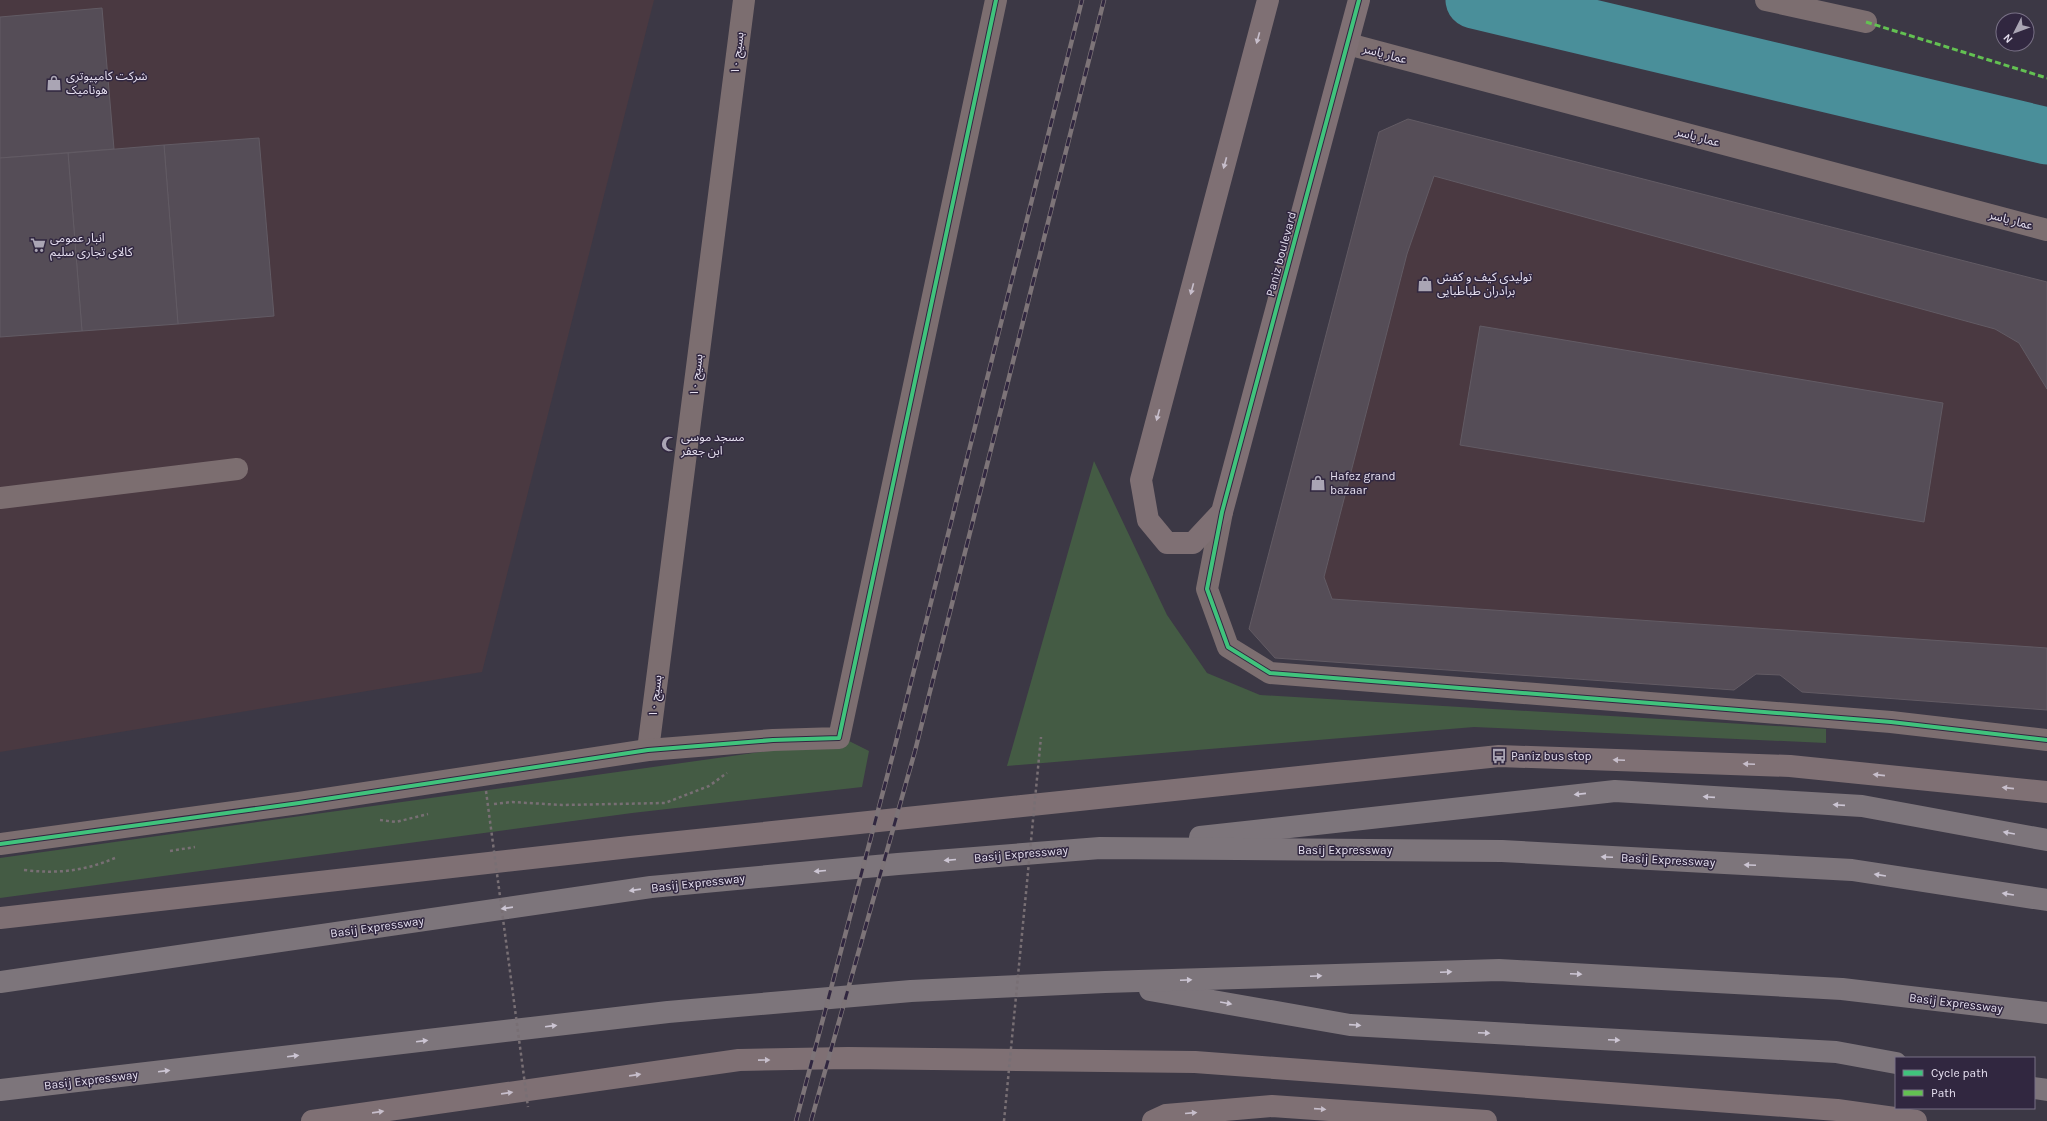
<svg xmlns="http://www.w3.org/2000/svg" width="2047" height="1121" font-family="Karla,'Noto Sans Arabic',sans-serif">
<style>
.commercial{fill:#4a3941}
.green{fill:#445b44}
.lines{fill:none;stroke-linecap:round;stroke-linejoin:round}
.river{stroke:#4a8f9a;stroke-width:57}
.building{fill:#554d57;stroke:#625b64}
.path{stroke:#786f74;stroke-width:2.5;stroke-dasharray:3 3;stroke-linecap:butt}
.street{stroke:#7c6e70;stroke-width:22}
.secondary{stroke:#7f7074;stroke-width:22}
.highway{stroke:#7d757b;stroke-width:22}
.rail-casing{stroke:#7d7478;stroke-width:4.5}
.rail{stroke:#312740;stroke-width:3;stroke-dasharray:9;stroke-linecap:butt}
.path-bridge{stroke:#786f74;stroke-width:2.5;stroke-dasharray:3 3;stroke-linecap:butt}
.quiet{stroke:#63c152;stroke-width:3;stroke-dasharray:6 3;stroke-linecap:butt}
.cycleway-casing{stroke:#312740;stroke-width:6}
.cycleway{stroke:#40c37c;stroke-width:4}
.oneway{fill:#c7becb}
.oneway2{fill:#ccc5d3}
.labels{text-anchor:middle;stroke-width:3;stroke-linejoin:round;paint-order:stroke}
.street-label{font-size:12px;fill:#e6e0f0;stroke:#312740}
.poi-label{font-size:12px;fill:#e6e0f0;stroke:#312740;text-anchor:start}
</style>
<rect width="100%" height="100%" fill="#3c3845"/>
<!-- commercial -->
<g class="commercial">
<polygon points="0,0 654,0 482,672 0,752"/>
<polygon points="1408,119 2047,282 2047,710 1802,692 1780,675 1756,674 1734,690 1275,658 1249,629 1379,132"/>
</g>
<!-- green -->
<g class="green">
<polygon points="1094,461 1167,615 1207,673 1260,695 1826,729 1826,743 1474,727 1007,766"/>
<polygon points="847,740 869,751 862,787 632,813 0,898 0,858"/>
</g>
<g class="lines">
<!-- river -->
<polyline class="river" points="1474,0 2047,136"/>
</g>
<!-- building -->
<g class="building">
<polygon points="102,8 114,149 0,158 0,17"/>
<polygon points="1408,119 2047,282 2047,389 2019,343 1995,329 1434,176 1407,254 1324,577 1332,599 2047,648 2047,710 1802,692 1780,675 1756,674 1734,690 1275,658 1249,629 1379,132"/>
<polygon points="259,138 274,316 178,324 164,145"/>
<polygon points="164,145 178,324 82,331 68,153"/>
<polygon points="68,153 82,331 0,337 0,158"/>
<polygon points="1480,326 1943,403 1924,522 1460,445"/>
</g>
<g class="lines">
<!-- path -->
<g class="path">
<polyline points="494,804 512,802 562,805 665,803 709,786 727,773"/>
<polyline points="380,820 396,822 428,814"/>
<polyline points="170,851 195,847"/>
<path d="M 24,870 C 58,874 84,871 115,858"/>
</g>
<!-- street -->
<g class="street">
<polyline points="1766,0 1866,22"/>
<polyline points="1348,44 2047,230"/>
<polyline points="0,498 237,469"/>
<polyline points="1222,512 1207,589 1228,647 1270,673 1891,722 2047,740"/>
<polyline points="648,750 744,0"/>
<polyline points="0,844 299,803 648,750 773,740 839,738 996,0"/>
</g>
<!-- secondary -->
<g class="secondary">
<polyline points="1268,0 1141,480 1148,520 1167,543 1193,543 1222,512 1359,0"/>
<polyline points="0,918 630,847 1499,756 1790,766 2047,792"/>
<polyline points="312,1121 739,1060 848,1058 1195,1062 1837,1110 1916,1121"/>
<polyline points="1153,1121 1166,1115 1272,1106 1486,1121"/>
</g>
<!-- highway -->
<g class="highway">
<polyline points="1200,837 1615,791 1862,806 2047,840"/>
<polyline points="0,982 651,887 898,864 1100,848 1502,851 1852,870 2047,900"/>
<polyline points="1150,990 1350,1025 1836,1052 1896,1063"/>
<polyline points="2034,1088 2047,1090"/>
<polyline points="0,1090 668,1012 911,991 1105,982 1499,970 1842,989 2047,1013"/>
</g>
<!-- rail casing -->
<g class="rail-casing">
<g id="rail">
<polyline points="796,1121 893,754 1082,0"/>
<polyline points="811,1121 915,751 1104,0"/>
</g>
</g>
<!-- rail -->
<use href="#rail" class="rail"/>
<!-- path-bridge -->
<g class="path-bridge">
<polyline points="486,791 528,1107"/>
<polyline points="1004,1121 1041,737"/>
</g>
<!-- quiet -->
<polyline class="quiet" points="1866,22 2047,78"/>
<!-- cycleway casing -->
<g class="cycleway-casing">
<g id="cycleway">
<polyline points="1359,0 1222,512 1207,589 1228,647 1270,673 1891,722 2047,740"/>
<polyline points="0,844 299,803 648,750 773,740 839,738 996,0"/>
</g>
</g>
<!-- cycleway -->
<use href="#cycleway" class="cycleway"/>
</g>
<!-- one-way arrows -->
<defs><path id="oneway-solid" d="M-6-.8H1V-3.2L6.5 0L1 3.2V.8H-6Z"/></defs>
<g class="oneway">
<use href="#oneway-solid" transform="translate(1258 38) rotate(105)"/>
<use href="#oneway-solid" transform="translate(1225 163) rotate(105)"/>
<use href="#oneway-solid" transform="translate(1192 289) rotate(105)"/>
<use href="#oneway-solid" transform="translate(1158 415) rotate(105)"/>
<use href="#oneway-solid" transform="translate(1619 760) rotate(-178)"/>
<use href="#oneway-solid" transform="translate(1749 764) rotate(-178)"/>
<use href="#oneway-solid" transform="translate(1879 775) rotate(-174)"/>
<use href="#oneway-solid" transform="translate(2008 788) rotate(-174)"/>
<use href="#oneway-solid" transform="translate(764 1060) rotate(-1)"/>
<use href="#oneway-solid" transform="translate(635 1075) rotate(-8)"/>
<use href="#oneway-solid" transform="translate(507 1093) rotate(-8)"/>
<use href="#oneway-solid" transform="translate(1320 1109) rotate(4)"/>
<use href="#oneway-solid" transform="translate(378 1112) rotate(-8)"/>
<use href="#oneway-solid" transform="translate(1191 1113) rotate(-5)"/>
</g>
<g class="oneway2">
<use href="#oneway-solid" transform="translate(1580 794) rotate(174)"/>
<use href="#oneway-solid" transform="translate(1709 797) rotate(-176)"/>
<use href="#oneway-solid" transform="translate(1839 805) rotate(-176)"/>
<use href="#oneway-solid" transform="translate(2009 833) rotate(-170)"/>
<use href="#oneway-solid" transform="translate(1607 857) rotate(-177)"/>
<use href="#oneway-solid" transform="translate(950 860) rotate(175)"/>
<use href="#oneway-solid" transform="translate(1750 865) rotate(-177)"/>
<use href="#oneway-solid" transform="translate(820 871) rotate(175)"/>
<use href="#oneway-solid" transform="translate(1880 875) rotate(-171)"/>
<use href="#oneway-solid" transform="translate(635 890) rotate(172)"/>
<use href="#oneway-solid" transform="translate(2008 894) rotate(-171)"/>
<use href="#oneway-solid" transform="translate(507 908) rotate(172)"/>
<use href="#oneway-solid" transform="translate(1446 972) rotate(-2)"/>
<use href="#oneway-solid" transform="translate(1576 974) rotate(3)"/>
<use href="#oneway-solid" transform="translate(1316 976) rotate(-2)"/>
<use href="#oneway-solid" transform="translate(1186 980) rotate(-2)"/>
<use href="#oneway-solid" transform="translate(1226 1003) rotate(10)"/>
<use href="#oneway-solid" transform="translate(1355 1025) rotate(4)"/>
<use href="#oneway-solid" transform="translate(551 1026) rotate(-7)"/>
<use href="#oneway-solid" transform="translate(1484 1033) rotate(3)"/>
<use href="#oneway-solid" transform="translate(1614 1040) rotate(3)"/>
<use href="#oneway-solid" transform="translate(422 1041) rotate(-7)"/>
<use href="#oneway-solid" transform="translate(293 1056) rotate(-7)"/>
<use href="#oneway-solid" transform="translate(164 1071) rotate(-7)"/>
</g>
<!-- icons -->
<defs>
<g id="shop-bare" transform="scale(1.2)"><path d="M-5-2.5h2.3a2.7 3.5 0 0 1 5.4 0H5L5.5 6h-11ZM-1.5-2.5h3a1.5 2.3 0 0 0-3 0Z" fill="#aaa5b4" stroke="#312740" stroke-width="2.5" paint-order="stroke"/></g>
<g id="supermarket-bare" transform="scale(1.2)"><path d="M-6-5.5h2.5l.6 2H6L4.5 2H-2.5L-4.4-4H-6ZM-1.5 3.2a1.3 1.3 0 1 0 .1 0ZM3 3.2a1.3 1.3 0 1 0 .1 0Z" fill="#aaa5b4" stroke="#312740" stroke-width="2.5" paint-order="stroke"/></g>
<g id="mosque-bare" transform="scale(1.2)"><path d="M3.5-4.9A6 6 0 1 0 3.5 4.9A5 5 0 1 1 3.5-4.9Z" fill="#aaa5b4" stroke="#312740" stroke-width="2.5" paint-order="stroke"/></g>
<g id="bus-bare" transform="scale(1.2)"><path d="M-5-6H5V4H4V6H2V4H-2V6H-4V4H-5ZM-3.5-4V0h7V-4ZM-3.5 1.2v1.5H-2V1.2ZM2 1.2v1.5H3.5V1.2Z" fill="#aaa5b4" stroke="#312740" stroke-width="2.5" paint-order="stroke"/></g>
</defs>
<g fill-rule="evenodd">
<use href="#shop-bare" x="54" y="83"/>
<use href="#supermarket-bare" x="38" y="245"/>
<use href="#shop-bare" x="1425" y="284"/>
<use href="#mosque-bare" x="669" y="444"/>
<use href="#shop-bare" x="1318" y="483"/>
<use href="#bus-bare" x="1499" y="756"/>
</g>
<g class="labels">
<!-- street labels -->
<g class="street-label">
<text transform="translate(737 53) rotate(-83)" y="4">بسیج ۱۰</text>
<text transform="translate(1385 54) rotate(15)" y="4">عمار یاسر</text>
<text transform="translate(1698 137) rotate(15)" y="4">عمار یاسر</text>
<text transform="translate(2011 220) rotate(15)" y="4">عمار یاسر</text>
<text transform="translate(1281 254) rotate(-75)" y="4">Paniz boulevard</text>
<text transform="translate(696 375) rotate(-83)" y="4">بسیج ۱۰</text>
<text transform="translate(655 696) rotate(-83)" y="4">بسیج ۱۰</text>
<text x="1345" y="854">Basij Expressway</text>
<text transform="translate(1021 854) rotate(-5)" y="4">Basij Expressway</text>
<text transform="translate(1668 860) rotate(3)" y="4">Basij Expressway</text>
<text transform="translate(698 883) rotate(-6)" y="4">Basij Expressway</text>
<text transform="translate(377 927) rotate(-8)" y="4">Basij Expressway</text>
<text transform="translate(1956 1003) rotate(7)" y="4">Basij Expressway</text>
<text transform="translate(91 1080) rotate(-7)" y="4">Basij Expressway</text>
</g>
<!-- poi labels -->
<g class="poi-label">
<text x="66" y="80">شرکت کامپیوتری<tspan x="66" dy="14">هونامیک</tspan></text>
<text x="50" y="242">انبار عمومی<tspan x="50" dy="14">کالای تجاری سلیم</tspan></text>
<text x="1437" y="281">تولیدی کیف و کفش<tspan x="1437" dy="14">برادران طباطبایی</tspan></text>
<text x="681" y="441">مسجد موسی<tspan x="681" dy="14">ابن جعفر</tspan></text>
<text x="1330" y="480">Hafez grand<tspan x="1330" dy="14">bazaar</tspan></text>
<text x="1511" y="760">Paniz bus stop</text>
</g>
</g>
<!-- legend -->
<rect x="1895" y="1057" width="140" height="52" fill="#312740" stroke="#797186"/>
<rect x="1903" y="1070" width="20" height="6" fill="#40c37c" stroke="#797186"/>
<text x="1931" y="1077" font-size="12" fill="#e6e0f0">Cycle path</text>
<rect x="1903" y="1090" width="20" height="6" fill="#63c152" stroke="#797186"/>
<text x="1931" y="1097" font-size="12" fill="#e6e0f0">Path</text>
<!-- north arrow -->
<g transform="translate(2015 32) rotate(228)"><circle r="19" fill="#312740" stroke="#797186"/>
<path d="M0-3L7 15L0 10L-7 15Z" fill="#aaa5b4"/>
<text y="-6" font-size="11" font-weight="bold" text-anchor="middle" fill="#e6e0f0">N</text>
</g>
</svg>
